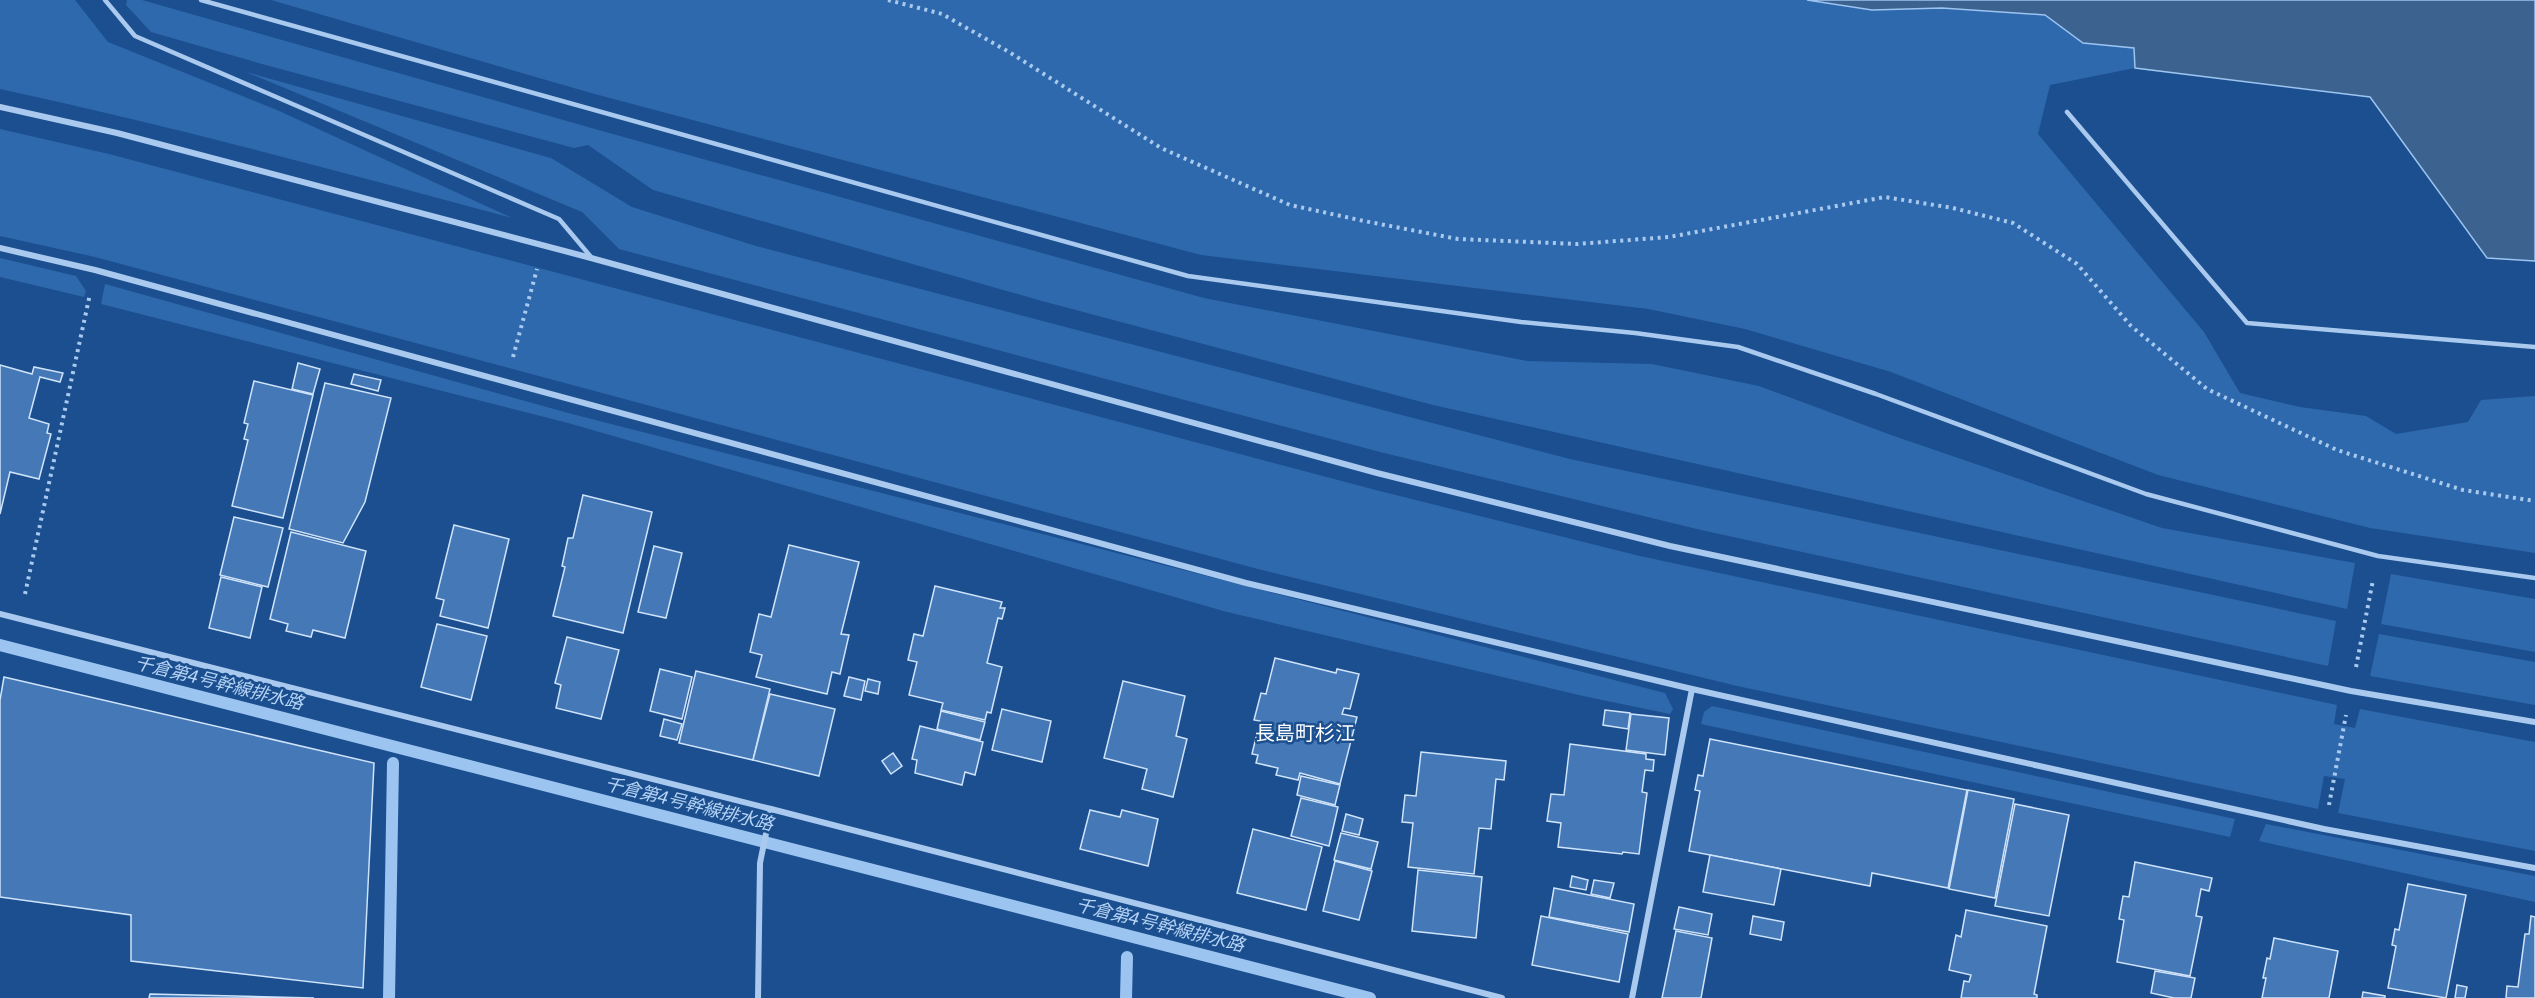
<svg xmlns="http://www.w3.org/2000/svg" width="2535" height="998" font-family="'Public Sans','Noto Sans JP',sans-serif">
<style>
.green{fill:#2e69ad}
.water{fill:#3c6290;stroke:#9cc4f0;stroke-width:1.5}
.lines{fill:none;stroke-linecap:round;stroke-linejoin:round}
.stream{stroke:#9cc4f0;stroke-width:12}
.building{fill:#4478b7;stroke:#cfe3fa;stroke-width:1.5}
.path{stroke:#a9c9ee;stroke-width:4;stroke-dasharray:3 4.5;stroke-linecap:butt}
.lane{stroke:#a9c9ee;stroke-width:4.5}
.street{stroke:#a9c9ee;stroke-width:6}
.labels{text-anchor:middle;stroke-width:5;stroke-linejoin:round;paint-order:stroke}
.water-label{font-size:18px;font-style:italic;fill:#b5d3f5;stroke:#1b4f8f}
.quarter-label{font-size:20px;fill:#fff;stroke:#1b4f8f}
</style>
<rect width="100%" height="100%" fill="#1b4f8f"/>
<!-- green -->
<g class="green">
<path d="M 0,0 L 75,0 L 108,42 L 277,110 L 512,218 C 342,172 172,126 0,89 Z"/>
<polygon points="127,0 142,0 595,129 1204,298 1527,361 1652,364 1759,386 1891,435 2162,528 2355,563 2347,609 1433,405 1042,301 653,190 588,145 574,148 262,64 151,32 126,5"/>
<polygon points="271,0 1807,0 1872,10 1942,8 2045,15 2083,43 2135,48 2135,68 2050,85 2038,134 2204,332 2240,393 2300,407 2366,416 2396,434 2468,422 2481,400 2535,396 2535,553 2370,528 2158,475 1891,372 1745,329 1648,309 1201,255 591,93"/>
<polygon points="246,72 551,158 632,207 756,246 1570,459 2336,621 2328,666 1701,530 1380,452 619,249 582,212"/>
<polygon points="0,129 109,154 1372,489 1640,556 2337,705 2334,724 2355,728 2360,709 2535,742 2535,851 2338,813 2345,779 2324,776 2318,809 1737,686 1258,569 95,257 0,236"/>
<polygon points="0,258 76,276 86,291 84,297 0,277"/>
<polygon points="105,284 572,414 1665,693 1673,709 1670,714 1583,696 1227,612 568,423 101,304"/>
<polygon points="2391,574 2535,599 2535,652 2381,624"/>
<polygon points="2379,634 2535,662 2535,705 2370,676"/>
<polygon points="1712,706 2235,819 2230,837 1701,724 1704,712"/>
<polygon points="2266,824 2535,876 2535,902 2259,841"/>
</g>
<!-- water -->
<polygon class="water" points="1807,0 2535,0 2535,261 2487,258 2370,97 2135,68 2134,48 2083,43 2045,15 1942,8 1872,10"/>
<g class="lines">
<!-- stream -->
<g class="stream">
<polyline points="0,645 1370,998"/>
<polyline points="389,998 393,763"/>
<polyline points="1126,998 1127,957"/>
</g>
</g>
<!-- building -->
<g class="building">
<polygon points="298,363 320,369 313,394 292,389"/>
<polygon points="0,365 32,374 34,367 63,373 60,382 40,377 29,418 49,424 47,433 51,434 39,479 10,472 0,514"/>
<polygon points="354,374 381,380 378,391 351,384"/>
<polygon points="254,381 313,395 283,518 232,506 248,440 244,439 248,424 244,423"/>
<polygon points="325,383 391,398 365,502 343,543 289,529"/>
<polygon points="583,495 652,512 623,633 553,616 565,567 562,566 568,538 573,538"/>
<polygon points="234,517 283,528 268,587 220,575"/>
<polygon points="454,525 509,539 488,628 440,616 444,600 436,598"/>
<polygon points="291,532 366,551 345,638 313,630 311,637 286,631 288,624 270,619"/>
<polygon points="789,545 859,562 841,634 849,635 840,674 832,672 827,694 756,677 762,655 750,652 759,614 771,617"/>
<polygon points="654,546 682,553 666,618 638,612"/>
<polygon points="221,577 262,587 250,638 209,628"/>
<polygon points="935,586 1002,602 1000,608 1005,608 1002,619 998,618 987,663 1002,667 991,713 987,712 985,720 941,710 943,703 909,695 917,662 908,660 914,634 923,636"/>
<polygon points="437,624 487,636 471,700 421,687"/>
<polygon points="567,637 619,650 601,719 556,708 561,685 555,683"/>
<polygon points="1275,658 1336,673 1337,669 1359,674 1350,709 1344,708 1342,714 1357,717 1340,784 1300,773 1298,780 1276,775 1278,768 1256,763 1258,755 1252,754 1260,721 1254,720 1261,693 1266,694"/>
<polygon points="660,669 692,677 682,719 650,711"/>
<polygon points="696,671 770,689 753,760 679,743"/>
<polygon points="4,677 374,763 363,988 131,961 131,915 0,897 0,700"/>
<polygon points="849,677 865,681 861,700 844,696"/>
<polygon points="868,679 880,682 878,694 865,691"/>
<polygon points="1123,681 1185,696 1176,736 1187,739 1173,797 1142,789 1147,769 1104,758"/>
<polygon points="770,694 835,709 819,776 753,760"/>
<polygon points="1002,709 1051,721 1042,762 992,750"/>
<polygon points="1605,710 1630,713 1628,729 1603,725"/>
<polygon points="941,711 985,722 980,740 937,729"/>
<polygon points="1631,714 1669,718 1665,755 1626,750"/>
<polygon points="664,719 682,724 677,740 660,736"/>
<polygon points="920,726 983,742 975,775 965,772 962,785 915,773 917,760 912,759"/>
<polygon points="1710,739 1967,790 1948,888 1872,873 1870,886 1689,851 1700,791 1695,790 1698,775 1703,776"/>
<polygon points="1570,744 1646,754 1646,759 1654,760 1653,771 1645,770 1642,792 1647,793 1639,854 1623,852 1622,854 1558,847 1561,823 1547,821 1551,794 1564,795"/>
<polygon points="1421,752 1506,761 1504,780 1496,779 1491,829 1479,828 1474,874 1408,867 1413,823 1402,822 1405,795 1416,796"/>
<polygon points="893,753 902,766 891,774 882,761"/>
<polygon points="1301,776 1340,785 1335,805 1297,795"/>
<polygon points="1968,790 2014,799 1995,898 1949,889"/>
<polygon points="1301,798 1338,807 1329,846 1291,836"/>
<polygon points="2015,804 2069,815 2049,916 1995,906"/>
<polygon points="1090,810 1120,817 1122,810 1158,819 1148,866 1080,849"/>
<polygon points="1346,814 1363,819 1359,835 1342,831"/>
<polygon points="1253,829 1322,847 1306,910 1237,893"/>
<polygon points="1341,833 1378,842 1371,869 1334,860"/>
<polygon points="1710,855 1781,869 1774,905 1703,892"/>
<polygon points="1335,861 1372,871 1359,920 1323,911"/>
<polygon points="2135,862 2212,878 2209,891 2201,889 2196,916 2202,917 2190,976 2117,962 2124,920 2119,919 2123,896 2129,897"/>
<polygon points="1418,870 1482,877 1476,938 1412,931"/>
<polygon points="1572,876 1588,880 1586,890 1570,887"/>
<polygon points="1594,880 1614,883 1610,898 1591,894"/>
<polygon points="2408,884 2466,895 2446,998 2388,988 2396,946 2392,945 2395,929 2399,930"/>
<polygon points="1554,888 1634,904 1629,932 1549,917"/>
<polygon points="1679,907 1712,914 1708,935 1674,929"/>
<polygon points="1966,910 2047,926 2034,994 2037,995 2037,998 1961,998 1964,981 1969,982 1971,975 1949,970 1956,935 1961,937"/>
<polygon points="1541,916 1628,934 1619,982 1532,965"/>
<polygon points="1753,916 1784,922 1781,940 1750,934"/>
<polygon points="2531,916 2535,917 2535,998 2506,998 2507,986 2518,987 2525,934 2529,934"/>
<polygon points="1676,931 1712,938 1701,998 1662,998"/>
<polygon points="2274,938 2338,951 2329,998 2262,998 2266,978 2263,978 2267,958 2270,959"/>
<polygon points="2155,971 2195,978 2191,998 2174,998 2151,993"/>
<polygon points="2457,985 2467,987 2465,998 2455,998"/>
<polygon points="2363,992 2385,996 2385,998 2362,998"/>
<polygon points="150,994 314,998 149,998"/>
</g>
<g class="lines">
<!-- path -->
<g class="path">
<polyline points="888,0 942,14 1009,52 1161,148 1290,205 1364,221 1458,239 1577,244 1669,237 1885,197 1953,208 2013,223 2077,264 2131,326 2207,389 2337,450 2463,490 2535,501"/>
<polyline points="513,357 537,269"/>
<polyline points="25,594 90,294"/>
<polyline points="2356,667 2373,580"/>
<polyline points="2329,805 2346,715"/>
</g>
<!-- lane -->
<g class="lane">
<polyline points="105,0 135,36 559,219 591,257"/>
<polyline points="201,0 1188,276 1521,322 1635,333 1738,347 1876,394 2146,494 2378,556 2535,578"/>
<polyline points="2067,112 2247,323 2535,347"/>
</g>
<!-- street -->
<g class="street">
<polyline points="0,107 117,133 591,258 1377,473 1670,546 2351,691 2535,722"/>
<polyline points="0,248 95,270 1246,583 1692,689 2324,829 2535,868"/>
<polyline points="0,614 771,809 1502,998"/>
<polyline points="758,998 760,863 771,809"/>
<polyline points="1632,998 1692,689"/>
</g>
</g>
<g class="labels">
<!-- water labels -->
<g class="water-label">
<text transform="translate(219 683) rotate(14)" y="6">千倉第4号幹線排水路</text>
<text transform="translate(689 804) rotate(14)" y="6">千倉第4号幹線排水路</text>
<text transform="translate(1160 925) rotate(14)" y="6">千倉第4号幹線排水路</text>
</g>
<!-- quarter labels -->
<g class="quarter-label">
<text x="1305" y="740">長島町杉江</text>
</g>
</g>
</svg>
